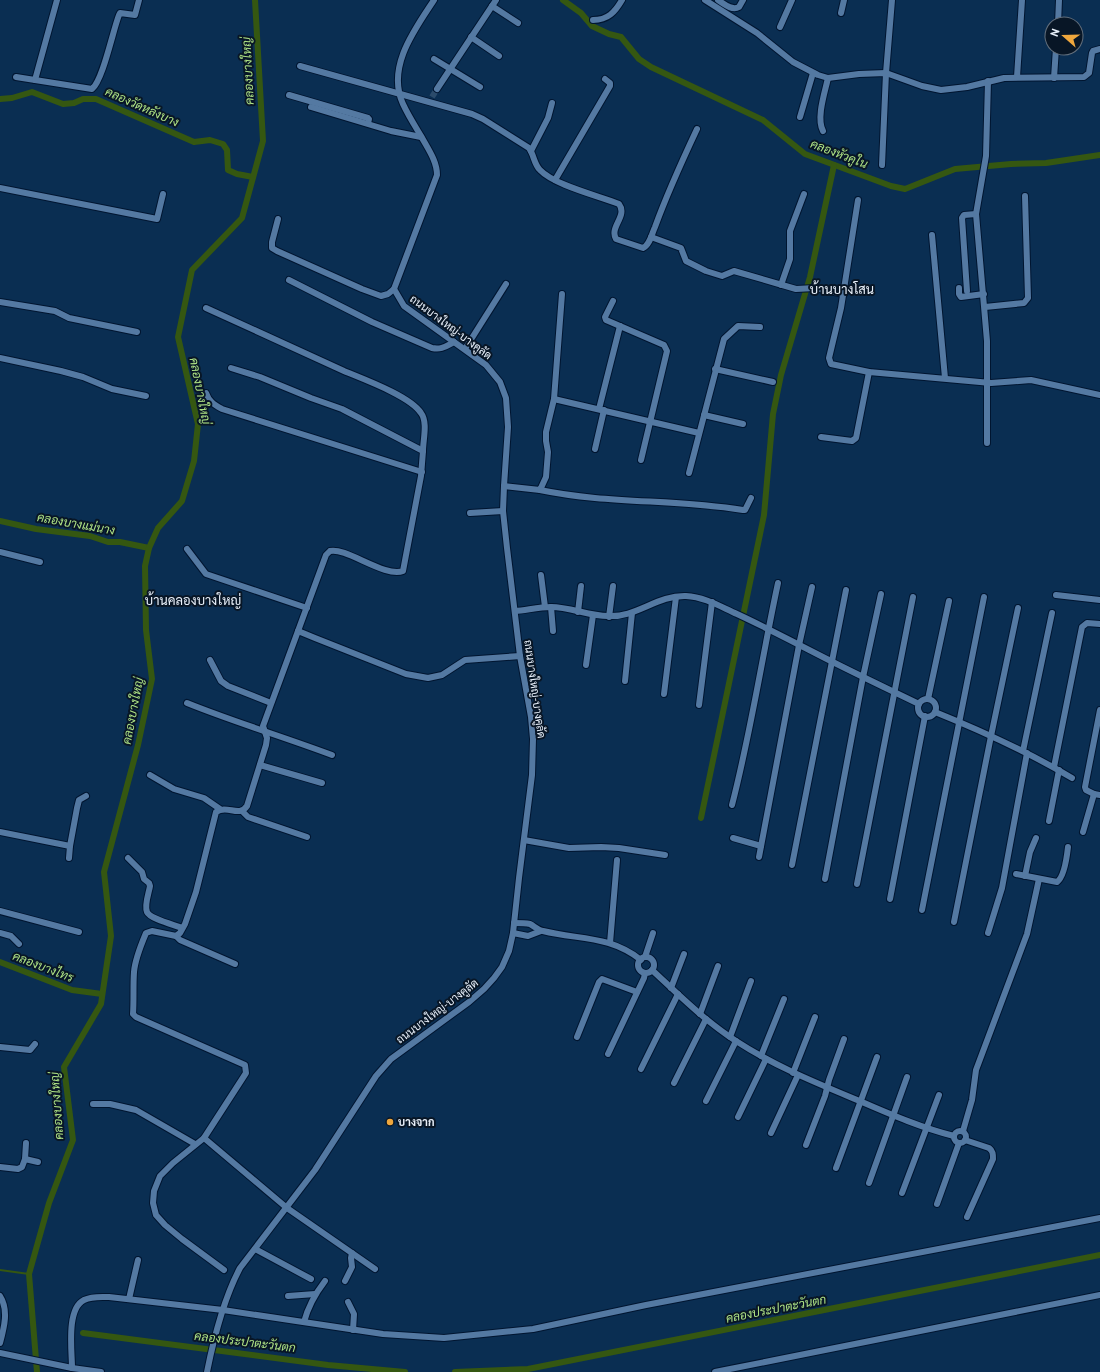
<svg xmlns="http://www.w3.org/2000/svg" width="1100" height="1372" font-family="'PT Sans',Sarabun,sans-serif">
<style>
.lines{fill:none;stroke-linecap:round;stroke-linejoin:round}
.stream{stroke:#355711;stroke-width:2}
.canal{stroke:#355711;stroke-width:6}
.minor-tunnel{stroke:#2b4b6b;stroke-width:6;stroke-dasharray:6 3;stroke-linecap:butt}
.minor-casing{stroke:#001530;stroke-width:8}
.minor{stroke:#5479a2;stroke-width:6}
.poi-dot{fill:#efa73d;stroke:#081626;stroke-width:1.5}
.labels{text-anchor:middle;stroke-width:4;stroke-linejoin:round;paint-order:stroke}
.street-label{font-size:11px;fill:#e9f1fb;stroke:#081626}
.poi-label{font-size:11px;font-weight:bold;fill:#e9f1fb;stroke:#081626;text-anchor:start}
.water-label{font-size:12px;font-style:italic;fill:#aee285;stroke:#081626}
.quarter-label{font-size:13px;fill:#e9f1fb;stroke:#081626}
</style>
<rect width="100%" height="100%" fill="#0a2e52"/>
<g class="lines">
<!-- stream -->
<polyline class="stream" points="0,1270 29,1274"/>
<!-- canal -->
<g class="canal">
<polyline points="563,0 581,13 592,26 609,34 621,37 639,59 651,67 763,120 805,154 891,186 905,189 955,169 1011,164 1046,163 1100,155"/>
<polyline points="0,99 12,98 32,92 63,104 74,103 83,99 96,99 194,142 210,140 223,144 227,150 228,170 237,174 253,177"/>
<polyline points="0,521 36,529 90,536 108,542 120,542 149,548"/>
<polyline points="701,818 764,515 773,414 781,375 810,277 834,165"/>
<polyline points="0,962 72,990 102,994"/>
<polyline points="83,1333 328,1365 405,1372"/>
<polyline points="37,1372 29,1274 49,1203 73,1140 64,1067 101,1004 111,936 104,872 138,745 152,679 146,630 145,566 149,548 158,528 182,501 194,461 198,424 178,337 192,270 242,218 263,141 255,0"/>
<polyline points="455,1372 528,1369 1100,1255"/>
</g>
<!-- minor-tunnel -->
<polyline class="minor-tunnel" points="432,97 437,89"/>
<!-- minor casing -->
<g class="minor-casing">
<g id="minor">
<polyline points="705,0 757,33 793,62 818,75 828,78 859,74 886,73 922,86 941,90 967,87 1004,78 1084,77 1089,73 1092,53 1093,51 1100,49"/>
<path d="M 718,0 C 724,4 732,11 739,7 L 743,0"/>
<polyline points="492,6 518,23"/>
<polyline points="841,13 844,0"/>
<path d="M 593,20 C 608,20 615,12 622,0"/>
<polyline points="1058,24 1059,0"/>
<polyline points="780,27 792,0"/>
<polyline points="471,37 499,56"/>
<polyline points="434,59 480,87"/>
<path d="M 300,66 L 472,114 L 483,119 L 529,148 C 534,155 534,164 540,170 C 554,185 599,196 619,204 C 628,216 609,227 616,239 L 643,248 C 650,245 652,233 655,227 C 667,194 682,161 697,129"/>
<path d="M 16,77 L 92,89 C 103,80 113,30 119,15 L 120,13 L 135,15 L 139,0"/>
<polyline points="1017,77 1022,0"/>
<polyline points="1054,78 1056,48"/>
<polyline points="35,80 57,0"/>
<polyline points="437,89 496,0"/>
<polyline points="289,95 368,118 369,119 368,123"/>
<polyline points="311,107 391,131 421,137"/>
<polyline points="800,117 813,73"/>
<path d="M 823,131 C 816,118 825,92 828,78"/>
<polyline points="531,151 548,118 552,103"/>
<polyline points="882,165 886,73 892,0"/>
<polyline points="555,180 610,86 610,83 605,79"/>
<polyline points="0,188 157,219 163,194"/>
<polyline points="858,200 841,308 829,358 831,364 869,372 991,383 1031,380 1100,395"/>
<polyline points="278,219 272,242 272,248 277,251 362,289 381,296 388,294 394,289"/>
<polyline points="932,235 945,378"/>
<polyline points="651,237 681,248 686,261 706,271 722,276 734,271 796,289 815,288 844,294"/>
<path d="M 289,280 L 372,322 L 432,348 C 442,350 446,346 454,342"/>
<polyline points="781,285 790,259 790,231 804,194"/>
<polyline points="959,288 959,294 961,297 984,294"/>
<polyline points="967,291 962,218 964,215 976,214"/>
<polyline points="613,301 605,317 606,320 664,345 667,351 641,460"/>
<polyline points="0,302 55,311 69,318 137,332"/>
<polyline points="985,307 1024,303 1028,298 1025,196"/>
<path d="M 206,308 C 252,329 298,350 344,371 C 363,379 410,396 421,413 C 428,422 423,440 423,451"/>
<polyline points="465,349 506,284"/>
<polyline points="0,358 61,371 83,377 112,389 146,396"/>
<polyline points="715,369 773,382"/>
<path d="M 206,393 C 209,402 215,405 222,409 L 422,472"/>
<polyline points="554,399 562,294"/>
<polyline points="599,409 620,326"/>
<polyline points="704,415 743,424"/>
<polyline points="821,437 852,441 856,438 869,372"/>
<polyline points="987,443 987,341 976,214 986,156 988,81"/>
<polyline points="595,449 604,410"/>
<polyline points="689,473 724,339 738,326 760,327"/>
<polyline points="504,486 540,490 546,477 548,452 546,441 546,432 554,399 699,433"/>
<path d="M 540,490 C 607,504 676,499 743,510 L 745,510 L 751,498"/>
<polyline points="470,513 503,511"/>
<polyline points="187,549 206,574 307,608"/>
<polyline points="0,552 40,562"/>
<polyline points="541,575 545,607"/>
<polyline points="1056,595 1100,600"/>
<polyline points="551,607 553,631"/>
<path d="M 515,611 C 527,610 539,607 551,607 C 570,607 589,616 608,616 C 636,618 657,595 686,596 C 705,597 721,607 737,614 C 765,627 792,641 819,655 C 852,672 886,688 919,704"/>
<polyline points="578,612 581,586"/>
<polyline points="609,617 613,586"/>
<polyline points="298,631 315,638 406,674 428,678 442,675 465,660 520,656"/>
<polyline points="210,660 221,681 228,686 271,703"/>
<polyline points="586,665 593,615"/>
<polyline points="625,681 632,613"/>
<polyline points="664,694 676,597"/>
<polyline points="928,699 949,601"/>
<circle cx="927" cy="708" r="9"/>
<path d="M 187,703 C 234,722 284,737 332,755"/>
<polyline points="699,705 712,602"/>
<path d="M 935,712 C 982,731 1028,752 1072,778"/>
<polyline points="1023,751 1052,613"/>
<polyline points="260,765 322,783"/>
<polyline points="1054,767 1082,627 1087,623 1100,624"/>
<polyline points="150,775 174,789 204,798 220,809"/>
<polyline points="1094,794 1086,790 1085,787 1100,710"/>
<path d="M 732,805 C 751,732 762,657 778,583"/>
<polyline points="242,811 248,817 307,837"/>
<polyline points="1049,821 1059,770"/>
<polyline points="0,832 70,846 69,858"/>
<polyline points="1083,832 1094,794 1100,795"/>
<polyline points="733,838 761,846"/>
<polyline points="524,840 569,848 601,847 619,848 665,855"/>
<polyline points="70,846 77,808 79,800 86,796"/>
<polyline points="759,857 799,645 812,587"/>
<path d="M 128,858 L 142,872 L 144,879 L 149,883 L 150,886 C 149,893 144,905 147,912 C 150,919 175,925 182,928"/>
<polyline points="792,865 846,590"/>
<path d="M 1016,874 L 1057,882 C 1064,877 1067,856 1068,847"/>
<polyline points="1025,876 1030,852 1036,838"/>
<polyline points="825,879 863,677 881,594"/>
<polyline points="857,884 913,597"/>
<polyline points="890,899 925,716"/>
<polyline points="922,910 984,597"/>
<polyline points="0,911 79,932"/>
<polyline points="954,922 991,736 1018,608"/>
<path d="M 514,923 C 519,923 525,923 530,924 C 534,926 538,930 543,931 C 579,940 609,935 641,960"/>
<polyline points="0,933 11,936 19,944"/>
<polyline points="513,933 528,936 541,931"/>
<polyline points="988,933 1002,888 1027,753"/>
<polyline points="176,936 180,940 235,964"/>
<polyline points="610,943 617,860"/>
<polyline points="645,957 653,933"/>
<circle cx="646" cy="965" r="8"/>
<path d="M 652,970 C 679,995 705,1021 736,1041 C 776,1067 819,1084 862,1102 C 892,1115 922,1128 954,1136"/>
<polyline points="671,988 684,954"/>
<polyline points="700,1014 718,966"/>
<polyline points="577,1037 599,982 602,979 637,992"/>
<polyline points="730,1037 751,981"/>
<polyline points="0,1047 30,1050 35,1044"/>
<polyline points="608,1054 644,978 645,973"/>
<polyline points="761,1056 784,999"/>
<polyline points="641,1069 678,994"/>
<polyline points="793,1073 815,1017"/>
<polyline points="674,1083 706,1019"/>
<polyline points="706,1101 736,1041"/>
<polyline points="93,1104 110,1104 136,1110 195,1144"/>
<polyline points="738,1117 766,1059"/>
<circle cx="960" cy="1137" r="6"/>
<polyline points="963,1131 972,1100 976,1070 1027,934 1039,879"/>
<polyline points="771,1133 798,1075"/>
<polyline points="204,1138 287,1208 375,1269"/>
<path d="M 965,1140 L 989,1148 C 993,1151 993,1154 993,1159 L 967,1217"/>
<polyline points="806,1145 825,1096 829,1080 844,1039"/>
<polyline points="25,1159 26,1143"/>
<polyline points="0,1167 18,1169 22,1167 25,1159 38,1162"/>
<polyline points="836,1168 877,1057"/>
<polyline points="869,1183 907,1077"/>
<polyline points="902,1193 939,1095"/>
<polyline points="937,1204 959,1143"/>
<polyline points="255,1249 311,1279"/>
<path d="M 224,1270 L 182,1239 L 165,1225 L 156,1215 L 153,1203 L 154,1191 L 160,1176 L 173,1163 L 204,1138 L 246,1073 L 245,1065 L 136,1017 L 133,1014 C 134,1000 133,986 134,972 C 135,959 141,945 146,933 L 152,931 L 176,936 L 180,933 L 185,924 L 196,892 L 216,812 C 227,804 239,818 247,806 L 266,745 L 267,738 L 263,726 L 326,555 L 330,551 C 346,547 385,578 403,571 L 421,476 L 423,451 L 342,409 L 311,398 L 260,377 L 231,368"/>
<polyline points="345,1281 352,1267 351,1258 352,1253"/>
<path d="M 0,1296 C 9,1310 4,1328 0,1343"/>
<polyline points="288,1296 315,1294"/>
<polyline points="129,1299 138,1260"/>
<polyline points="348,1302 354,1314 353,1330"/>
<path d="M 304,1322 C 308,1307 315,1294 325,1281"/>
<polyline points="0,1353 72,1368 101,1372"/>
<path d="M 72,1368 C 72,1351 66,1309 84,1300 C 92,1296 100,1297 109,1297 L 223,1310 L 383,1334 L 444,1338 L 533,1329 L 646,1305 L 1100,1218"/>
<path d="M 207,1372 C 214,1337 223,1300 240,1268 L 315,1170 L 376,1076 L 391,1059 L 469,1002 L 484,989 L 494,978 L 502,967 L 509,951 L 513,933 L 519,878 L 532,775 L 533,739 L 531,717 L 520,656 L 507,548 L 503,511 L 504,486 L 508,427 L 506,398 L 500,382 L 486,365 L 404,306 L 394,289 L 437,175 C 437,161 428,149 421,136 C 415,126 408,115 403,104 C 386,67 415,29 434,0"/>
<polyline points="715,1372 1100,1295"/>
</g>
</g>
<!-- minor -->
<use href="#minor" class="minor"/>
</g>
<!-- markers -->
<circle class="poi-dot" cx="390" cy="1122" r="4"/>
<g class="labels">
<!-- street labels -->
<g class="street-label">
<text transform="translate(451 327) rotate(37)" y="4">ถนนบางใหญ่-บางคูลัด</text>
<text transform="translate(535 689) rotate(82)" y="4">ถนนบางใหญ่-บางคูลัด</text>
<text transform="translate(437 1011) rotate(-37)" y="4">ถนนบางใหญ่-บางคูลัด</text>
</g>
<!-- poi labels -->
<g class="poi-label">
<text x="398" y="1126">บางจาก</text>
</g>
<!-- water labels -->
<g class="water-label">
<text transform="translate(248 71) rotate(-93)" y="4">คลองบางใหญ่</text>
<text transform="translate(142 107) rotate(24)" y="4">คลองวัดหลังบาง</text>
<text transform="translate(839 154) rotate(21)" y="4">คลองหัวคูใน</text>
<text transform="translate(200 391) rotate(79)" y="4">คลองบางใหญ่</text>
<text transform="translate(76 524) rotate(10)" y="4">คลองบางแม่นาง</text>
<text transform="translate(133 711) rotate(-79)" y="4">คลองบางใหญ่</text>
<text transform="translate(43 967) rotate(21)" y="4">คลองบางไทร</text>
<text transform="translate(57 1106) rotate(-94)" y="4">คลองบางใหญ่</text>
<text transform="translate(776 1309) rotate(-11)" y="4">คลองประปาตะวันตก</text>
<text transform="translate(245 1342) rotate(7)" y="4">คลองประปาตะวันตก</text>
</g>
<!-- quarter labels -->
<g class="quarter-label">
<text x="842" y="294">บ้านบางโสน</text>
<text x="193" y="605">บ้านคลองบางใหญ่</text>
</g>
</g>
<!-- north arrow -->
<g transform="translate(1064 36) rotate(290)"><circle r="19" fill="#081626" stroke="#626e7b"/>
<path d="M0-3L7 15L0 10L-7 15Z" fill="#efa73d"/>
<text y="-6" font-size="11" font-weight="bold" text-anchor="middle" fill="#e9f1fb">N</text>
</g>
</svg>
